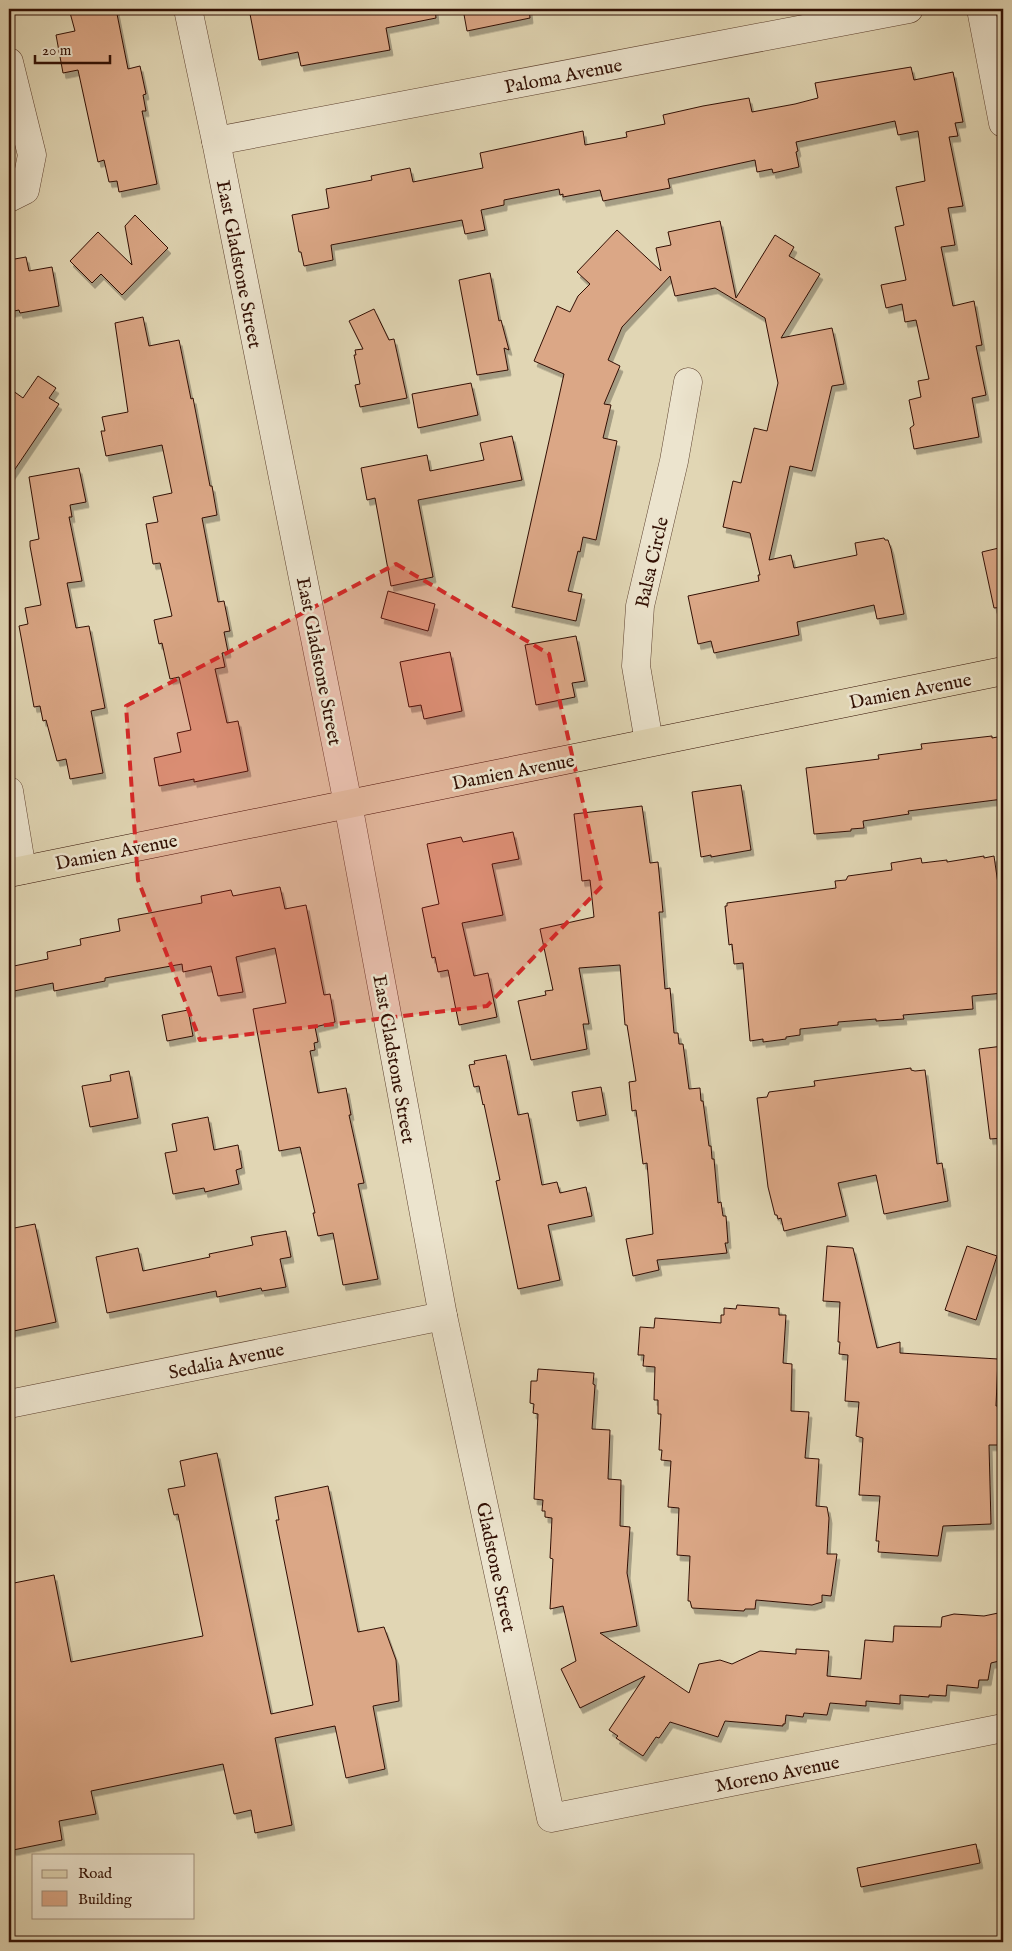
<svg xmlns="http://www.w3.org/2000/svg" width="1012" height="1951" font-family="'IM FELL English',serif">
<style>
.building{fill:#dba786;stroke:#310f03;filter:url(#shadow)}
.lines{fill:none;stroke-linecap:round;stroke-linejoin:round}
.minor-casing{stroke:#5d412f;stroke-width:29}
.major-casing{stroke:#310f03;stroke-width:29}
.minor{stroke:#ece4ce;stroke-width:28}
.major{stroke:#e1d6b4;stroke-width:28}
.marked{fill:#d62828;fill-opacity:0.2;stroke:#d62828;stroke-width:4;stroke-dasharray:10 6;stroke-linejoin:round}
.labels{text-anchor:middle;stroke-width:5;stroke-linejoin:round;paint-order:stroke}
.street-label{font-size:19px;fill:#310f03;stroke:#ece4ce}
</style>
<defs>
<filter id="shadow"><feDropShadow dx="3" dy="5.5" stdDeviation="0" flood-color="#0004"/></filter>
</defs>
<rect width="100%" height="100%" fill="#e1d6b4"/>
<filter id="stains"><feTurbulence type="fractalNoise" baseFrequency=".004" numOctaves="4"/><feColorMatrix values="0 0 0 0 .2 0 0 0 0 .09 0 0 0 0 .02 0 0 0 .5 -.17"/></filter>
<radialGradient id="worn" r=".72"><stop offset=".6" stop-color="#630" stop-opacity="0"/><stop offset="1" stop-color="#630" stop-opacity=".3"/></radialGradient>
<!-- building -->
<g class="building">
<polygon points="69,9 116,9 128,69 140,66 146,94 143,95 146,111 142,111 157,184 119,192 117,181 109,182 104,160 98,162 78,70 63,73 56,35 75,31"/>
<polygon points="249,9 435,9 436,18 386,28 390,50 301,66 298,52 259,60"/>
<polygon points="463,9 529,9 530,18 467,31"/>
<polygon points="911,67 914,80 953,72 963,122 955,123 958,136 949,137 963,206 948,208 955,245 941,247 953,306 974,301 982,345 976,346 986,395 972,398 979,437 914,449 910,428 914,425 909,400 921,397 918,381 929,379 916,320 905,322 902,304 886,308 881,285 906,280 895,227 904,225 896,187 925,181 918,131 898,135 895,121 796,142 798,151 796,152 799,167 773,173 772,169 757,172 755,160 668,179 670,188 603,201 600,190 563,197 563,194 560,195 559,189 504,200 504,205 481,210 485,230 465,234 462,220 331,245 333,260 304,266 301,252 299,252 292,215 329,208 326,189 372,180 371,176 410,168 413,182 483,168 480,153 583,131 585,145 627,137 626,132 665,124 663,115 703,106 749,98 752,112 795,104 818,98 815,83"/>
<polygon points="135,215 168,248 122,295 101,274 92,283 70,261 98,232 132,265 125,226"/>
<polygon points="720,221 736,298 775,235 794,247 789,256 820,274 781,338 832,328 844,384 832,386 812,471 790,466 769,560 791,555 794,568 857,555 855,543 884,538 885,540 888,540 891,549 904,614 877,619 874,605 797,622 799,635 714,653 711,641 698,644 688,596 759,581 758,575 760,575 750,533 723,527 733,481 741,483 754,428 767,431 778,383 765,318 715,288 675,296 670,276 622,327 608,360 620,366 604,404 611,405 603,438 617,441 596,540 583,537 580,552 578,551 568,591 582,594 576,621 512,607 564,374 534,361 557,306 570,312 578,296 590,284 577,272 617,230 661,271 656,248 671,245 668,232"/>
<polygon points="26,257 29,271 52,267 59,306 20,313 19,310 9,312 9,260"/>
<polygon points="490,273 499,321 501,320 509,350 504,348 508,370 477,375 459,280"/>
<polygon points="374,309 389,340 394,339 407,398 360,407 355,385 360,384 354,355 356,355 355,350 363,349 349,321"/>
<polygon points="143,317 149,346 179,340 191,399 193,398 210,486 212,486 217,515 202,518 218,602 224,601 230,631 224,632 228,652 222,653 225,667 215,669 227,723 238,721 248,771 194,782 194,779 159,786 154,758 181,752 177,733 191,730 179,677 170,679 162,643 159,644 154,620 172,616 160,563 153,564 146,524 158,522 153,497 172,493 162,445 106,456 101,431 105,431 102,417 128,412 115,323"/>
<polygon points="38,376 56,388 49,398 59,404 9,478 9,388 23,398"/>
<polygon points="471,383 478,415 418,428 412,394"/>
<polygon points="512,436 522,480 418,500 433,577 391,586 375,498 367,500 361,468 427,455 430,471 484,460 480,443"/>
<polygon points="79,468 86,502 70,505 72,517 69,517 82,581 67,583 76,628 89,626 105,708 91,711 103,773 70,779 66,759 57,761 46,720 43,721 40,706 34,707 19,626 28,624 25,608 41,605 30,546 30,541 39,539 29,477"/>
<polygon points="1003,547 1003,607 994,608 982,552"/>
<polygon points="388,591 435,604 428,631 381,618"/>
<polygon points="576,636 585,681 572,683 575,697 536,705 525,645"/>
<polygon points="450,652 462,711 424,719 421,705 409,707 400,662"/>
<polygon points="992,736 992,738 1003,736 1003,799 908,811 909,814 863,821 864,828 851,829 851,831 814,834 806,768 879,759 878,755 922,749 921,744"/>
<polygon points="741,785 751,850 711,857 711,855 701,857 692,792"/>
<polygon points="642,806 650,863 658,862 663,912 659,912 665,989 670,988 674,1033 678,1033 679,1044 683,1044 689,1089 700,1088 701,1101 703,1101 709,1146 711,1146 712,1159 714,1159 718,1203 721,1202 723,1216 726,1216 728,1243 725,1243 727,1253 657,1260 659,1270 633,1276 626,1239 653,1234 647,1163 643,1164 636,1110 632,1111 629,1082 636,1081 627,1025 625,1025 620,965 579,968 589,1024 583,1024 587,1049 531,1060 518,1001 546,995 545,991 553,990 540,929 594,917 590,880 582,881 574,814"/>
<polygon points="513,832 519,859 492,864 503,915 462,923 474,976 488,973 497,1017 459,1025 448,970 438,972 435,957 432,958 422,908 439,904 427,844 461,837 463,842"/>
<polygon points="984,856 984,858 994,856 1003,919 1003,993 972,996 973,1009 903,1015 904,1019 876,1021 876,1019 838,1022 838,1025 800,1029 800,1035 786,1037 786,1039 763,1042 763,1039 750,1041 743,963 734,964 732,944 729,945 725,906 727,906 727,903 836,888 835,881 846,880 848,876 892,870 891,863 921,858 922,863 947,860 947,862"/>
<polygon points="280,887 285,909 306,905 324,995 330,994 335,1022 315,1027 318,1042 314,1043 315,1050 310,1051 318,1093 346,1088 351,1115 349,1115 364,1183 358,1184 378,1279 343,1285 333,1233 318,1236 313,1213 315,1213 300,1147 279,1151 253,1009 286,1003 275,948 236,957 243,992 218,996 211,966 183,972 182,964 105,978 105,981 54,991 53,983 9,992 9,967 48,959 47,952 81,945 80,939 120,931 118,919 202,903 201,896 231,890 233,896"/>
<polygon points="188,1010 193,1036 167,1041 162,1015"/>
<polygon points="1003,1046 1003,1138 990,1139 979,1049"/>
<polygon points="506,1055 518,1115 528,1113 542,1185 557,1182 560,1193 586,1187 592,1216 548,1225 560,1280 518,1289 496,1181 500,1180 484,1104 483,1105 479,1086 474,1087 469,1065 475,1064 474,1061"/>
<polygon points="911,1068 911,1070 915,1071 925,1070 937,1164 942,1163 948,1201 884,1214 876,1175 838,1183 846,1216 784,1231 781,1218 778,1219 777,1215 775,1215 768,1187 757,1098 767,1097 769,1092 815,1086 814,1081"/>
<polygon points="129,1071 138,1118 90,1127 82,1086 111,1081 110,1075"/>
<polygon points="601,1087 606,1115 577,1121 572,1092"/>
<polygon points="208,1117 214,1150 238,1145 242,1168 236,1170 239,1184 205,1192 204,1188 173,1194 165,1153 177,1151 172,1124"/>
<polygon points="35,1224 56,1322 9,1332 9,1229"/>
<polygon points="286,1231 291,1257 280,1259 286,1287 262,1291 261,1288 217,1297 216,1291 107,1313 96,1257 138,1248 143,1271 210,1257 209,1254 253,1245 251,1237"/>
<polygon points="827,1246 853,1248 877,1348 900,1342 900,1353 998,1359 996,1406 1001,1406 998,1445 989,1445 991,1524 943,1526 938,1556 878,1552 879,1541 876,1541 880,1496 859,1495 863,1438 856,1436 859,1402 845,1401 848,1355 839,1354 840,1342 838,1342 840,1302 823,1301"/>
<polygon points="967,1246 997,1256 976,1320 945,1310"/>
<polygon points="737,1305 779,1308 779,1315 786,1315 783,1363 792,1364 791,1411 809,1412 805,1458 819,1459 816,1506 827,1507 829,1518 827,1554 837,1554 831,1596 822,1595 822,1602 812,1605 756,1600 755,1609 745,1609 744,1611 692,1608 690,1601 688,1601 690,1556 677,1555 679,1508 668,1507 671,1461 661,1460 662,1450 659,1450 661,1414 658,1414 658,1400 654,1400 655,1367 643,1366 644,1355 638,1355 640,1327 654,1328 655,1318 721,1323 721,1315 724,1315 724,1308 736,1309"/>
<polygon points="538,1369 594,1373 593,1384 595,1385 592,1429 610,1430 608,1479 621,1480 620,1526 630,1527 627,1573 637,1626 600,1633 689,1693 699,1664 720,1660 732,1664 760,1651 796,1654 796,1649 829,1651 827,1676 861,1679 865,1640 893,1642 894,1626 941,1627 942,1617 954,1614 984,1616 1003,1612 1003,1660 991,1663 988,1680 979,1680 978,1688 947,1685 946,1696 929,1695 929,1697 900,1695 900,1704 866,1701 866,1706 830,1703 827,1715 804,1713 803,1717 786,1715 785,1724 783,1724 783,1726 725,1721 718,1737 670,1722 659,1738 656,1737 643,1756 616,1738 618,1736 609,1730 645,1676 580,1708 561,1669 576,1661 563,1606 550,1609 553,1559 550,1558 552,1518 545,1517 545,1511 542,1511 543,1500 534,1499 538,1414 533,1413 534,1404 530,1403 531,1381 537,1381"/>
<polygon points="217,1453 271,1714 313,1705 276,1520 279,1520 275,1497 328,1486 358,1632 384,1627 396,1660 399,1701 373,1706 385,1769 346,1778 335,1726 275,1738 292,1825 255,1833 251,1810 234,1814 223,1764 91,1791 96,1814 59,1821 62,1840 13,1850 9,1828 9,1584 54,1575 71,1662 203,1636 178,1514 174,1515 168,1489 185,1486 180,1461"/>
<polygon points="976,1844 980,1863 861,1887 857,1868"/>
</g>
<g class="lines">
<!-- minor casing -->
<g class="minor-casing">
<g id="minor">
<polyline points="188,9 216,141 348,804 443,1316 551,1818 1003,1728"/>
<polyline points="981,9 1003,123"/>
<polyline points="9,62 32,155 25,190 9,198"/>
<polyline points="216,141 909,9"/>
<polyline points="649,742 636,666 640,606 674,461 688,382"/>
<polyline points="9,791 22,870"/>
<polyline points="9,1404 443,1316"/>
</g>
</g>
<!-- major casing -->
<g class="major-casing">
<polyline id="major" points="9,873 1003,671"/>
</g>
<!-- minor -->
<use href="#minor" class="minor"/>
<!-- major -->
<use href="#major" class="major"/>
</g>
<!-- marked area -->
<path class="marked" d="M 396,564 L 549,654 L 602,886 L 487,1006 L 200,1040 L 138,880 L 126,706 Z"/>
<g class="labels">
<!-- street labels -->
<g class="street-label">
<text transform="translate(563 75) rotate(-11)" y="7">Paloma Avenue</text>
<text transform="translate(240 264) rotate(79)" y="7">East Gladstone Street</text>
<text transform="translate(651 562) rotate(-77)" y="7">Balsa Circle</text>
<text transform="translate(320 661) rotate(79)" y="7">East Gladstone Street</text>
<text transform="translate(910 690) rotate(-11)" y="7">Damien Avenue</text>
<text transform="translate(513 771) rotate(-11)" y="7">Damien Avenue</text>
<text transform="translate(116 851) rotate(-11)" y="7">Damien Avenue</text>
<text transform="translate(395 1059) rotate(80)" y="7">East Gladstone Street</text>
<text transform="translate(226 1360) rotate(-12)" y="7">Sedalia Avenue</text>
<text transform="translate(497 1567) rotate(78)" y="7">Gladstone Street</text>
<text transform="translate(777 1773) rotate(-11)" y="7">Moreno Avenue</text>
</g>
</g>
<!-- margin -->
<rect width="1012" height="1951" fill="none" stroke="#e1d6b4" stroke-width="30"/>
<rect x="10" y="10" width="992" height="1931" fill="none" stroke="#310f03" stroke-width="2.5"/>
<rect x="15" y="15" width="982" height="1921" fill="none" stroke="#310f03"/>
<!-- legend -->
<rect x="32" y="1854" width="162" height="65" fill="#ece4ce" stroke="#a18f7d"/>
<rect x="42" y="1870" width="25" height="8" fill="#e1d6b4" stroke="#a18f7d"/>
<text x="78" y="1878" font-size="15" fill="#310f03">Road</text>
<rect x="42" y="1891" width="25" height="15" fill="#dba786" stroke="#a18f7d"/>
<text x="78" y="1904" font-size="15" fill="#310f03">Building</text>
<!-- scale -->
<path d="M35 55v8h75v-8" fill="none" stroke="#310f03" stroke-width="2.5"/>
<text x="42" y="55" font-size="15" fill="#310f03" stroke="#ece4ce" stroke-width="4" paint-order="stroke">20 m</text>
<rect width="100%" height="100%" filter="url(#stains)"/>
<rect width="100%" height="100%" fill="url(#worn)"/>
</svg>
